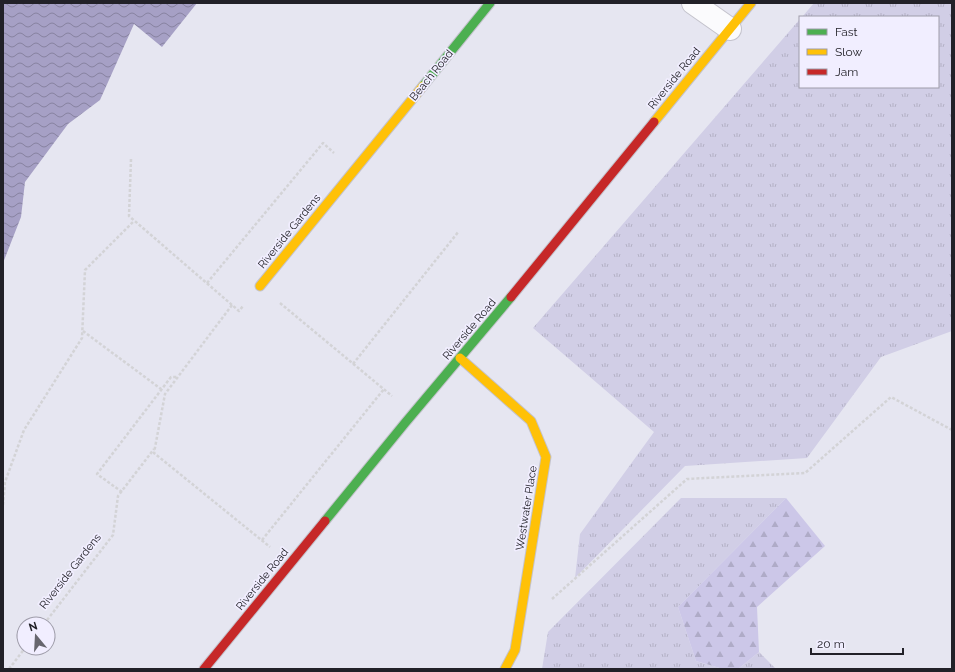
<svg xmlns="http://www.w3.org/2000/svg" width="955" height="672" font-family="Raleway,sans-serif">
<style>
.grass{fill:url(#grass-tufts)}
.forest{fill:url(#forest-firs)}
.water{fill:url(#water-waves)}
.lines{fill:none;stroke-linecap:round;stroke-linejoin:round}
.street-casing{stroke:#c4c3cc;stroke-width:24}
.fast-casing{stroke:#c4c3cc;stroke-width:11}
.slow-casing{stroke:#c4c3cc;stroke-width:11}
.jam-casing{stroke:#c4c3cc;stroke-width:11}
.path{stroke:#d3d3d6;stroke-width:2.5;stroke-dasharray:3 2;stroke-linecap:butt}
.street{stroke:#fbfbfd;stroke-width:22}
.fast{stroke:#4caf50;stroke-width:9}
.slow{stroke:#ffc107;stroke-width:9}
.jam{stroke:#c62828;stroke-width:9}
.labels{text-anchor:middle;stroke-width:3.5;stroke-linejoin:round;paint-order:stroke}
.street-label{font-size:11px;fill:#222128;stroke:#f1eeff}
</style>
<defs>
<pattern id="grass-tufts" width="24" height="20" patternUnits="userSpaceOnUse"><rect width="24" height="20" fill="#d1cee6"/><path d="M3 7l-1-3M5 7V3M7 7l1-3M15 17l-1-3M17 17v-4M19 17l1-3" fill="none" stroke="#b3b1c5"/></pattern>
<pattern id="forest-firs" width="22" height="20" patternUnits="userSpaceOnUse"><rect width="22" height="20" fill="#ccc7e8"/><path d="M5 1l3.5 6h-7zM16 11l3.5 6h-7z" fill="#afabc7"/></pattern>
<pattern id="water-waves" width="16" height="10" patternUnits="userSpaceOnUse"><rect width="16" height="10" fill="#a6a0c5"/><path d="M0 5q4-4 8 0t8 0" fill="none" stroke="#8782a0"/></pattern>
</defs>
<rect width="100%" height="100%" fill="#e6e6f1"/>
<!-- grass -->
<g class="grass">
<polygon points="814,3 952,3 952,331 881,357 807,458 685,466 575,578 580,534 654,432 533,328 800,19 800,87 938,87 938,17 802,17"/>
<polygon points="681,498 786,498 678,607 696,661 723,669 542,669 548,632"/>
<polygon points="759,652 776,669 738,669"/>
</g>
<!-- forest -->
<polygon class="forest" points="786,498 825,546 757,607 759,652 738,669 723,669 696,661 678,607"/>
<!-- water -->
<polygon class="water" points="3,3 197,3 162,47 134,24 100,100 68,124 25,182 21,217 3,263"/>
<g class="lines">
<!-- street casing -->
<g class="street-casing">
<polyline id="street" points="693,3 730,29"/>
</g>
<!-- fast casing -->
<g class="fast-casing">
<g id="fast">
<polyline points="423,86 490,3"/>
<polyline points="325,521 405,423 511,297"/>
</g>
</g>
<!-- slow casing -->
<g class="slow-casing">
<g id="slow">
<polyline points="654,122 751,3"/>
<polyline points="260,286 423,86"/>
<polyline points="460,358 531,421 546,457 515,650 505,669"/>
</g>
</g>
<!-- jam casing -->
<g class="jam-casing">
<g id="jam">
<polyline points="511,297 654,122"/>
<polyline points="204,669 325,521"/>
</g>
</g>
<!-- path -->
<g class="path">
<polyline points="131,159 129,216 239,311 243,306"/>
<polyline points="207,283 323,143 334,153"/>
<polyline points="280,303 392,396"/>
<polyline points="232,305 165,394 154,453 270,547"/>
<polyline points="83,331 161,389"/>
<polyline points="353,364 459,231"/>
<polyline points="122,492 97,474 171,377 177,377"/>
<polyline points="3,505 5,482 24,430 82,338 85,270 134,221"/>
<polyline points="262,540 384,389"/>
<polyline points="552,599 687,479 805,473 891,397 952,430"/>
<polyline points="44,624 113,535 118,496 154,449"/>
<polyline points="9,669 25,648"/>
</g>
<!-- street -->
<use href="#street" class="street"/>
<!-- fast -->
<use href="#fast" class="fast"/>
<!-- slow -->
<use href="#slow" class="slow"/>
<!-- jam -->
<use href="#jam" class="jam"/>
</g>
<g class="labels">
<!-- street labels -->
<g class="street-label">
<text transform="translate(431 75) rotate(-51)" y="4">Beach Road</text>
<text transform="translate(674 78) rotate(-51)" y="4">Riverside Road</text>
<text transform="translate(289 231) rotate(-51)" y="4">Riverside Gardens</text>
<text transform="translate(469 329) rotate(-50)" y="4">Riverside Road</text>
<text transform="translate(526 508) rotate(-81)" y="4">Westwater Place</text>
<text transform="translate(70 571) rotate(-52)" y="4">Riverside Gardens</text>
<text transform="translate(262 579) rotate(-51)" y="4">Riverside Road</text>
</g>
</g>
<!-- border -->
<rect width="955" height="672" fill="none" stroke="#222128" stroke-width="8"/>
<!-- legend -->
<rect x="799" y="16" width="140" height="72" fill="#f1eeff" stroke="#9e9ca9"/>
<rect x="807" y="29" width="20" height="6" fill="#4caf50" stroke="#9e9ca9"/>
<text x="835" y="36" font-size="12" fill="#222128">Fast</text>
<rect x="807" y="49" width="20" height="6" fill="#ffc107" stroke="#9e9ca9"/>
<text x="835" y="56" font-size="12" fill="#222128">Slow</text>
<rect x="807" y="69" width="20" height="6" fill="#c62828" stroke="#9e9ca9"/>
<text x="835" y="76" font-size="12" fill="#222128">Jam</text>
<!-- north arrow -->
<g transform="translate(36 636) rotate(342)"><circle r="19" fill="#f1eeff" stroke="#9e9ca9"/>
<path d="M0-3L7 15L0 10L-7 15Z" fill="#67666e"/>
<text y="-6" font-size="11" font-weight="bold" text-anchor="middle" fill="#222128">N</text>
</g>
<!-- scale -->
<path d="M811 648v6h92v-6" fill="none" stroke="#222128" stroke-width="2"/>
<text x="817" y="648" font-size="12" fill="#222128" stroke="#f1eeff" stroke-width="3" paint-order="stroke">20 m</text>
</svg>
